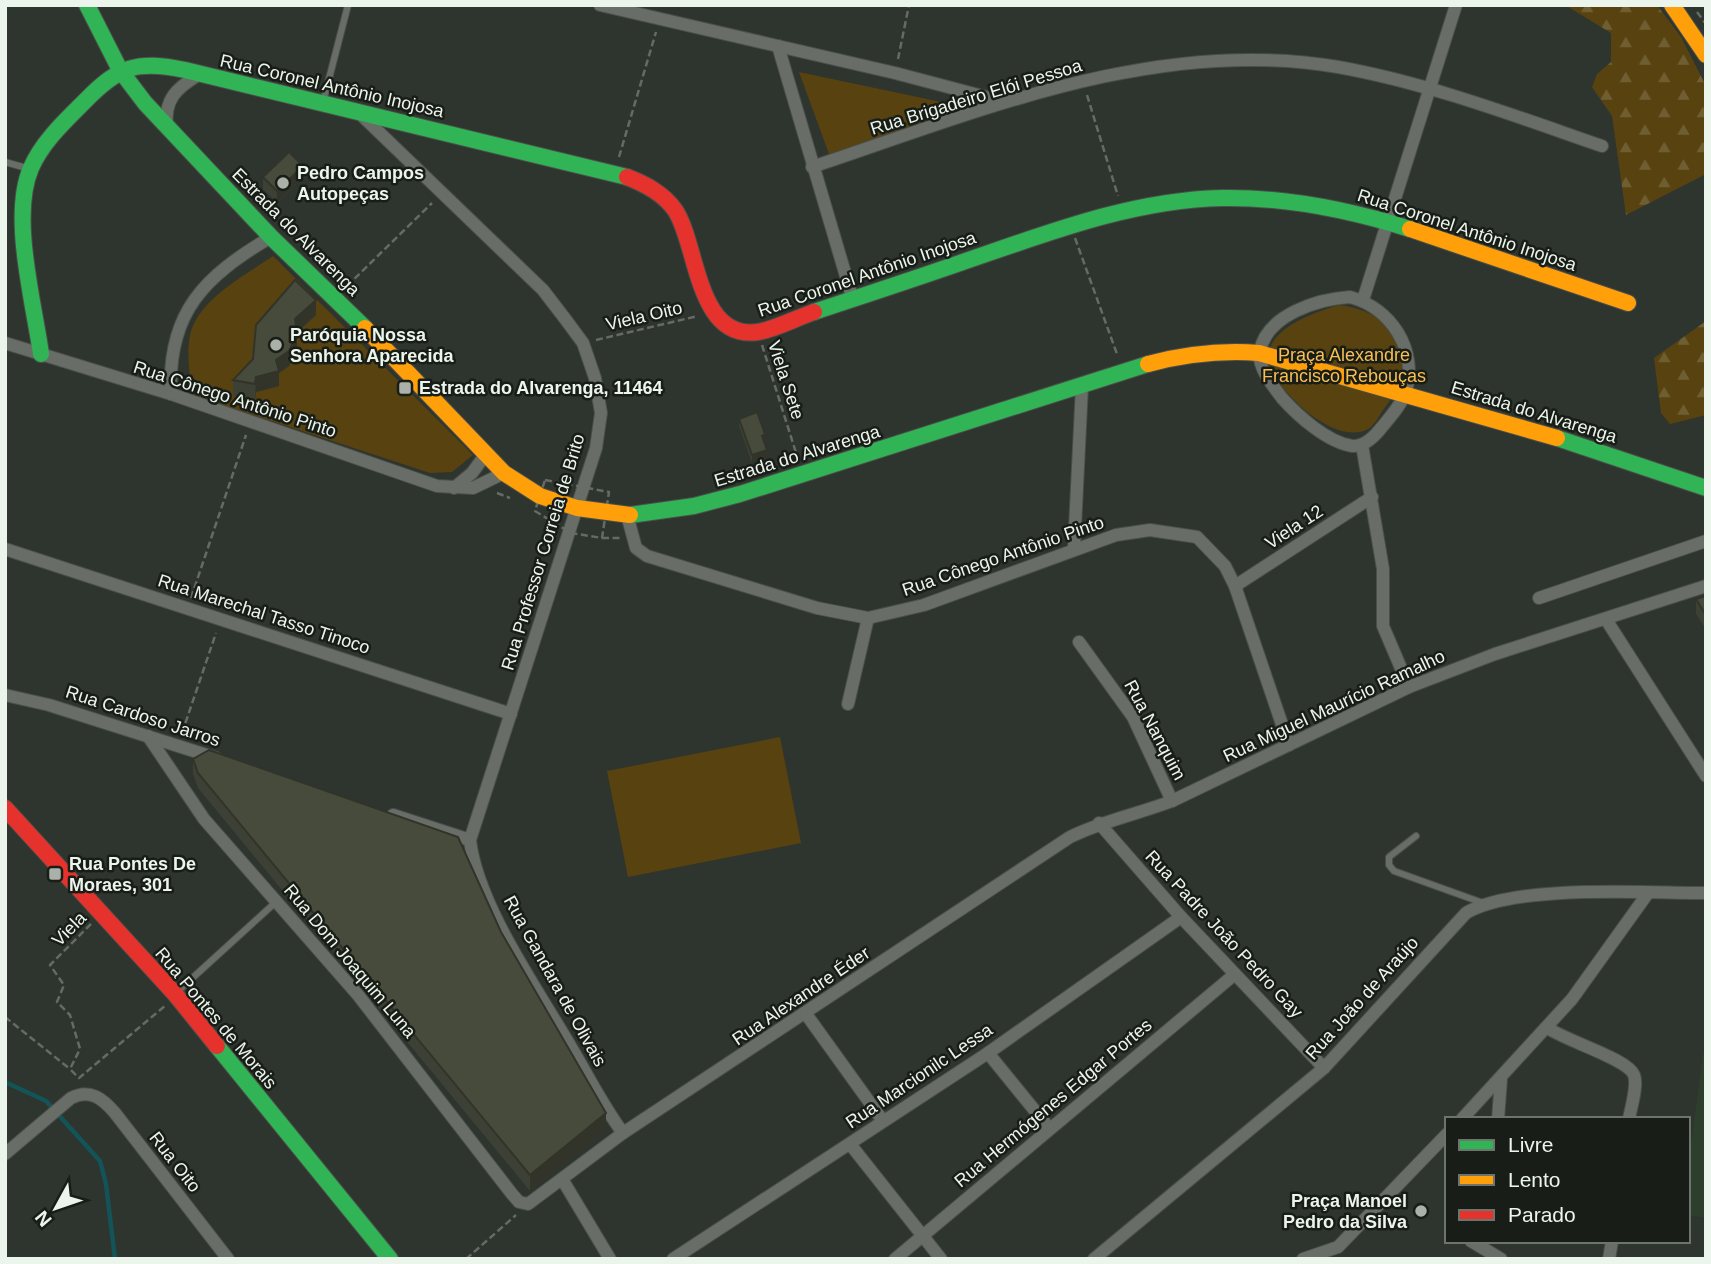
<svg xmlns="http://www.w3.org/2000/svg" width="1711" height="1264" font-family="Arial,sans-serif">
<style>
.built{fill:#2e3e2c}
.green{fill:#584210}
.forest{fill:url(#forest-firs)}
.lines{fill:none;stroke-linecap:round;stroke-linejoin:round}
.stream{stroke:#135458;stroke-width:4.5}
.lane-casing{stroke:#4a4f49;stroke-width:8}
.street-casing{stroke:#4a4f49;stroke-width:14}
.fast-casing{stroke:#4a4f49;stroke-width:18}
.slow-casing{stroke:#4a4f49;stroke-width:18}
.jam-casing{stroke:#4a4f49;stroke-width:18}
.path{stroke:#656a65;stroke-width:2.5;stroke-dasharray:7 3.5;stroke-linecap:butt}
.lane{stroke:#686d68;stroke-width:6}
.street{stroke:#686d68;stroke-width:12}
.fast{stroke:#30b455;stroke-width:16}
.slow{stroke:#ff9f0a;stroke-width:16}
.jam{stroke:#e5322d;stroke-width:16}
.wall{fill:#3d4034}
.shaded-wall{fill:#32342a}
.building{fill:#474b3c;stroke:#32342a;stroke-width:2}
.poi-dot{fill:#aab1a9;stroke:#181e17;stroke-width:2.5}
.labels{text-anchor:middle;stroke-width:5;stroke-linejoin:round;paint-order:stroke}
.street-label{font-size:18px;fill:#ecf5eb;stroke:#181e17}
.poi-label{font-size:18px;font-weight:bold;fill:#ecf5eb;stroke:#181e17;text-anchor:start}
.park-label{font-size:18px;fill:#f8be52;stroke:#181e17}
</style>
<defs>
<pattern id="forest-firs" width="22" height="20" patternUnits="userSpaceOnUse" patternTransform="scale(1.75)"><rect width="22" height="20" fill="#584210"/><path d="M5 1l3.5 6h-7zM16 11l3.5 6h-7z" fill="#705e33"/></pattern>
</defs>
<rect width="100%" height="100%" fill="#2e342e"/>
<!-- built -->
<polygon class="built" points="1706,1034 1706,1218 1688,1215 1688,1165"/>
<!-- green -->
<g class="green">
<polygon points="799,72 970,108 829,154"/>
<path d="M 273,256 L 473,455 L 452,472 L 430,473 L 192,395 C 190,375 186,355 190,335 C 198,299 246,275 273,256 Z"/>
<path d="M 1339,305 C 1397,312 1423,358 1386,406 C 1381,412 1376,423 1370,428 C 1346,443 1310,417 1294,400 C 1285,390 1265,371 1268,355 C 1272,326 1316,312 1339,305 Z"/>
<polygon points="780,737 801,843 628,877 607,771"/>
</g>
<!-- forest -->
<g class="forest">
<polygon points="1565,5 1657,5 1681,37 1706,86 1706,174 1626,215 1612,116 1592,87 1597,74 1611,62 1611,33"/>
<polygon points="1706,321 1706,415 1670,424 1661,413 1654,358"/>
</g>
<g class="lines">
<!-- stream -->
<polyline class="stream" points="5,1082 46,1101 100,1161 106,1184 115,1259"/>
<!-- lane casing -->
<g class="lane-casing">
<g id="lane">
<polyline points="323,102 348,5"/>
<polyline points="5,162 30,169"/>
<polyline points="1416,836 1389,857 1389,865 1394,871 1483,903"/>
<polyline points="176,993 277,901"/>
</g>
</g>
<!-- street casing -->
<g class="street-casing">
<g id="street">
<polyline points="600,5 895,73 1005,102"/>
<polyline points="778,46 853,300"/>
<path d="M 356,110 L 543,290 L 566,320 L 583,343 L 595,378 L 601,413 L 596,448 L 470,840 C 477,903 535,986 568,1042 C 586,1072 602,1105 623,1133"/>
<path d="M 167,126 C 164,99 177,88 198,75"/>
<path d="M 812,167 C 980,111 1157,36 1338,67 C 1428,83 1515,116 1602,146"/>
<path d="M 1350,297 C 1391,308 1418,350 1406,391 C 1402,404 1391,416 1382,427 C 1375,436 1365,447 1352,446 C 1327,442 1298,416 1282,398 C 1273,386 1257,367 1260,351 C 1267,314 1319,299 1350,297 Z"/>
<polyline points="1363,300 1456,5"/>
<polyline points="5,343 171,394 437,486 473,488 504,473"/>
<path d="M 171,394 C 167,312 205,276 271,237"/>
<polyline points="1362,445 1383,569 1383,626 1409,687"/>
<polyline points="454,488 472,473 486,454"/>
<polyline points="627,515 636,548 647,556 817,608 868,618 924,605 1116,535 1150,530 1197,537 1225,566 1235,586 1289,745"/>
<polyline points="1074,548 1082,386"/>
<polyline points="5,549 511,714"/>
<polyline points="1235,586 1372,497"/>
<polyline points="1539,598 1706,541"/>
<polyline points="1607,621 1706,776"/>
<polyline points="1079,642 1133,717 1172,801"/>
<polyline points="5,695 49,705 216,758"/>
<polyline points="848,704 868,618"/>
<path d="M 148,736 L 204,819 L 358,995 L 512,1194 L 519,1202 L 528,1204 L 623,1133 L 1070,837 C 1102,821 1138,814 1172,801 L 1409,687 L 1495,654 L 1706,586"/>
<polyline points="393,815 470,840"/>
<polyline points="1099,823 1181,917 1324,1068"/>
<polyline points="806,1014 883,1121"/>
<path d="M 1548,1028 C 1566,1041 1628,1059 1634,1075 C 1638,1086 1631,1107 1629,1119"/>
<polyline points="988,1053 1049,1128"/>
<polyline points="1462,1119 1572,999 1648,893"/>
<polyline points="1498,1119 1501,1079"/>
<polyline points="850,1144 941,1259"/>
<path d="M 5,1154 L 71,1098 C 90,1088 103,1099 115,1113 L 228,1259"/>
<polyline points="562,1179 610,1259"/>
<polyline points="1471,1241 1501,1259"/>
<polyline points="673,1259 988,1053 1181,917"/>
<polyline points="895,1259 1235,974"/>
<path d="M 1094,1259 L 1324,1068 L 1466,913 C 1515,884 1645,893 1706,893"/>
<polyline points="1303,1259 1338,1247 1447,1134"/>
<polyline points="1609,1259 1612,1241"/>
</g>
</g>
<!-- fast casing -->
<g class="fast-casing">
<g id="fast">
<polyline points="87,5 120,70 145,103 271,237 365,328"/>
<path d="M 814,312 C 862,296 911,280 960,263 C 1045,234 1131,200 1222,198 C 1285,197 1350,210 1410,229"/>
<path d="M 41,354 C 34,303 10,216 31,168 C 42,142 66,120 85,101 C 119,66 137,60 185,70 L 627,177"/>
<polyline points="1557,438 1706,488"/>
<polyline points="630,515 694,506 740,494 1148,364"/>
<polyline points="217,1046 390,1259"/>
</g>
</g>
<!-- slow casing -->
<g class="slow-casing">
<g id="slow">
<polyline points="1672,5 1706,55"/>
<polyline points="1410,229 1628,303"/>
<polyline points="365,328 504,473 540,496 577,508 630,515"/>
<path d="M 1148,364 C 1186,354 1220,350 1259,353 L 1557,438"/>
</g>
</g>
<!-- jam casing -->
<g class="jam-casing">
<g id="jam">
<path d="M 627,177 C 645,184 663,193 675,210 C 698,244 696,341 758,332 C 776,329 796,318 814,312"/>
<polyline points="5,808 175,994 217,1046"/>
</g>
</g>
<!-- path -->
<g class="path">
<polyline points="1697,12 1706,24"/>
<polyline points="898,59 909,5"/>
<polyline points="1087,95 1118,196"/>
<polyline points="619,157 656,32"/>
<polyline points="1075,238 1117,354"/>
<polyline points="347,286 432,203"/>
<polyline points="596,340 698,316"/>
<polyline points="762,345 798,459"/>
<polygon points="545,480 609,492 602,538 571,533 535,511"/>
<polyline points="497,493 510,498"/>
<polyline points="602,538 620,538"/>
<polyline points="191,598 246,435"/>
<polyline points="182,733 216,633"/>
<polyline points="91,924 50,965 64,985 57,1002 70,1015 80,1049 70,1069 79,1078 166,1005"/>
<polyline points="5,1017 70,1069"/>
<polyline points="466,1259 516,1215"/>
</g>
<!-- lane -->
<use href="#lane" class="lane"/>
<!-- street -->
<use href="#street" class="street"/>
<!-- fast -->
<use href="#fast" class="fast"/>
<!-- slow -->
<use href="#slow" class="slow"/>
<!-- jam -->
<use href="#jam" class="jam"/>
</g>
<!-- wall -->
<g class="wall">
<polygon points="263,177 303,177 277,203 263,189"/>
<polygon points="316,315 297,333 297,351 289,366 279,373 279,386 256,392 255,400 233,396 233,380"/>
<polygon points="739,419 765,442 764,443 767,458 752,463 739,426"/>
<polygon points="1706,596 1706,630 1696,614 1696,599"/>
<polygon points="193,759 501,932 606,1129 530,1191 198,788 193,774"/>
</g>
<!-- shaded-wall -->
<g class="shaded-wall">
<polygon points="303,166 303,177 277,203 277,191"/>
<polygon points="316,300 316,315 295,334 295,319"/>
<polygon points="297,335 297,351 289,366 279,373 279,386 256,392 255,400 256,377 276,360"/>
<polygon points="767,450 767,458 752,463 752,455"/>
<polygon points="606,1113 606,1129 530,1191 530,1175"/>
</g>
<!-- building -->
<g class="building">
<polygon points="289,152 303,166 277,191 263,177"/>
<polygon points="295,280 316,300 295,319 297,335 289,351 276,360 279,371 256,377 255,384 233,380 253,359 256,325"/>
<polygon points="757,412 765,434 762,436 767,450 752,455 739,419"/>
<polygon points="1706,596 1706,615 1696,599"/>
<polygon points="209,750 458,837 501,932 606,1113 530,1175 198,773 193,759"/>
</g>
<!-- markers -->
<g class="poi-dot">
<circle cx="283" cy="183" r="7"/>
<circle cx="276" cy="345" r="7"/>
<rect x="398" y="381" width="14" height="14" rx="3.5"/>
<rect x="48" y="867" width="14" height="14" rx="3.5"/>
<circle cx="1421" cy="1211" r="7"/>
</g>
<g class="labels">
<!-- street labels -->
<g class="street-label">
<text transform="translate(332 86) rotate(13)" y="6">Rua Coronel Antônio Inojosa</text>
<text transform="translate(976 97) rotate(-17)" y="6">Rua Brigadeiro Elói Pessoa</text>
<text transform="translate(1467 230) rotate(18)" y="6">Rua Coronel Antônio Inojosa</text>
<text transform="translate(296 232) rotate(45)" y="6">Estrada do Alvarenga</text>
<text transform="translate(867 274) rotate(-19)" y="6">Rua Coronel Antônio Inojosa</text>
<text transform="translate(644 316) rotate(-13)" y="6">Viela Oito</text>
<text transform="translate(786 380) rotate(72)" y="6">Viela Sete</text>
<text transform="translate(235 399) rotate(18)" y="6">Rua Cônego Antônio Pinto</text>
<text transform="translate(1534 412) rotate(17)" y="6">Estrada do Alvarenga</text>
<text transform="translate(797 456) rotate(-17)" y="6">Estrada do Alvarenga</text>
<text transform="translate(1294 527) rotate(-33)" y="6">Viela 12</text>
<text transform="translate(543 552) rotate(-73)" y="6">Rua Professor Correia de Brito</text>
<text transform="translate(1003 556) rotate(-19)" y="6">Rua Cônego Antônio Pinto</text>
<text transform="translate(264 614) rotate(18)" y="6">Rua Marechal Tasso Tinoco</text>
<text transform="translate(1334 706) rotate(-25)" y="6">Rua Miguel Maurício Ramalho</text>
<text transform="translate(143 716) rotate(18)" y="6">Rua Cardoso Jarros</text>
<text transform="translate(1155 730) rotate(62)" y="6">Rua Nanquim</text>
<text transform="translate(69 929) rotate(-45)" y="6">Viela</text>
<text transform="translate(1224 934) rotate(47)" y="6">Rua Padre João Pedro Gay</text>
<text transform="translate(350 961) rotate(50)" y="6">Rua Dom Joaquim Luna</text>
<text transform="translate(555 981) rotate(61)" y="6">Rua Gandara de Olivais</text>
<text transform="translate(801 996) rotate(-34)" y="6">Rua Alexandre Éder</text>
<text transform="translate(1362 998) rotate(-48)" y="6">Rua João de Araújo</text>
<text transform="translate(216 1018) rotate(50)" y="6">Rua Pontes de Morais</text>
<text transform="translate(919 1076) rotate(-34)" y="6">Rua Marcionilc Lessa</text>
<text transform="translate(1053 1103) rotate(-40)" y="6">Rua Hermógenes Edgar Portes</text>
<text transform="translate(175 1162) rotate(52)" y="6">Rua Oito</text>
</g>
<!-- poi labels -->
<g class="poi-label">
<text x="297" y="179">Pedro Campos<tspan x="297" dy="21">Autopeças</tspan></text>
<text x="290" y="341">Paróquia Nossa<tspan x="290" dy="21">Senhora Aparecida</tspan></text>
<text x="419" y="394">Estrada do Alvarenga, 11464</text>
<text x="69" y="870">Rua Pontes De<tspan x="69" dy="21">Moraes, 301</tspan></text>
<text x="1407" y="1207" text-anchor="end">Praça Manoel<tspan x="1407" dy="21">Pedro da Silva</tspan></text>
</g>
<!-- park labels -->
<g class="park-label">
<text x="1344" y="361">Praça Alexandre<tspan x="1344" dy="21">Francisco Rebouças</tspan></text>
</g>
</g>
<!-- border -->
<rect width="1711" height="1264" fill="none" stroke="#ecf5eb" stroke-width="14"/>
<!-- legend -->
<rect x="1445" y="1117" width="245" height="126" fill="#181e17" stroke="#6d746c" stroke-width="2"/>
<rect x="1459" y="1140" width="35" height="10" fill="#30b455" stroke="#6d746c" stroke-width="2"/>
<text x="1508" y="1152" font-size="21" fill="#ecf5eb">Livre</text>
<rect x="1459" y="1175" width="35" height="10" fill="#ff9f0a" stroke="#6d746c" stroke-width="2"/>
<text x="1508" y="1187" font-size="21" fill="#ecf5eb">Lento</text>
<rect x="1459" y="1210" width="35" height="10" fill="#e5322d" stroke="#6d746c" stroke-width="2"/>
<text x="1508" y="1222" font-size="21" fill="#ecf5eb">Parado</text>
<!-- north arrow -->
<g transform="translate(56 1208) rotate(230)" stroke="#181e17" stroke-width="5" paint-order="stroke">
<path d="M0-5L12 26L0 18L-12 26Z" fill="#ecf5eb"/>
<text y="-10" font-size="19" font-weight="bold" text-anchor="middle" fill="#ecf5eb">N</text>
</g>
</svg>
